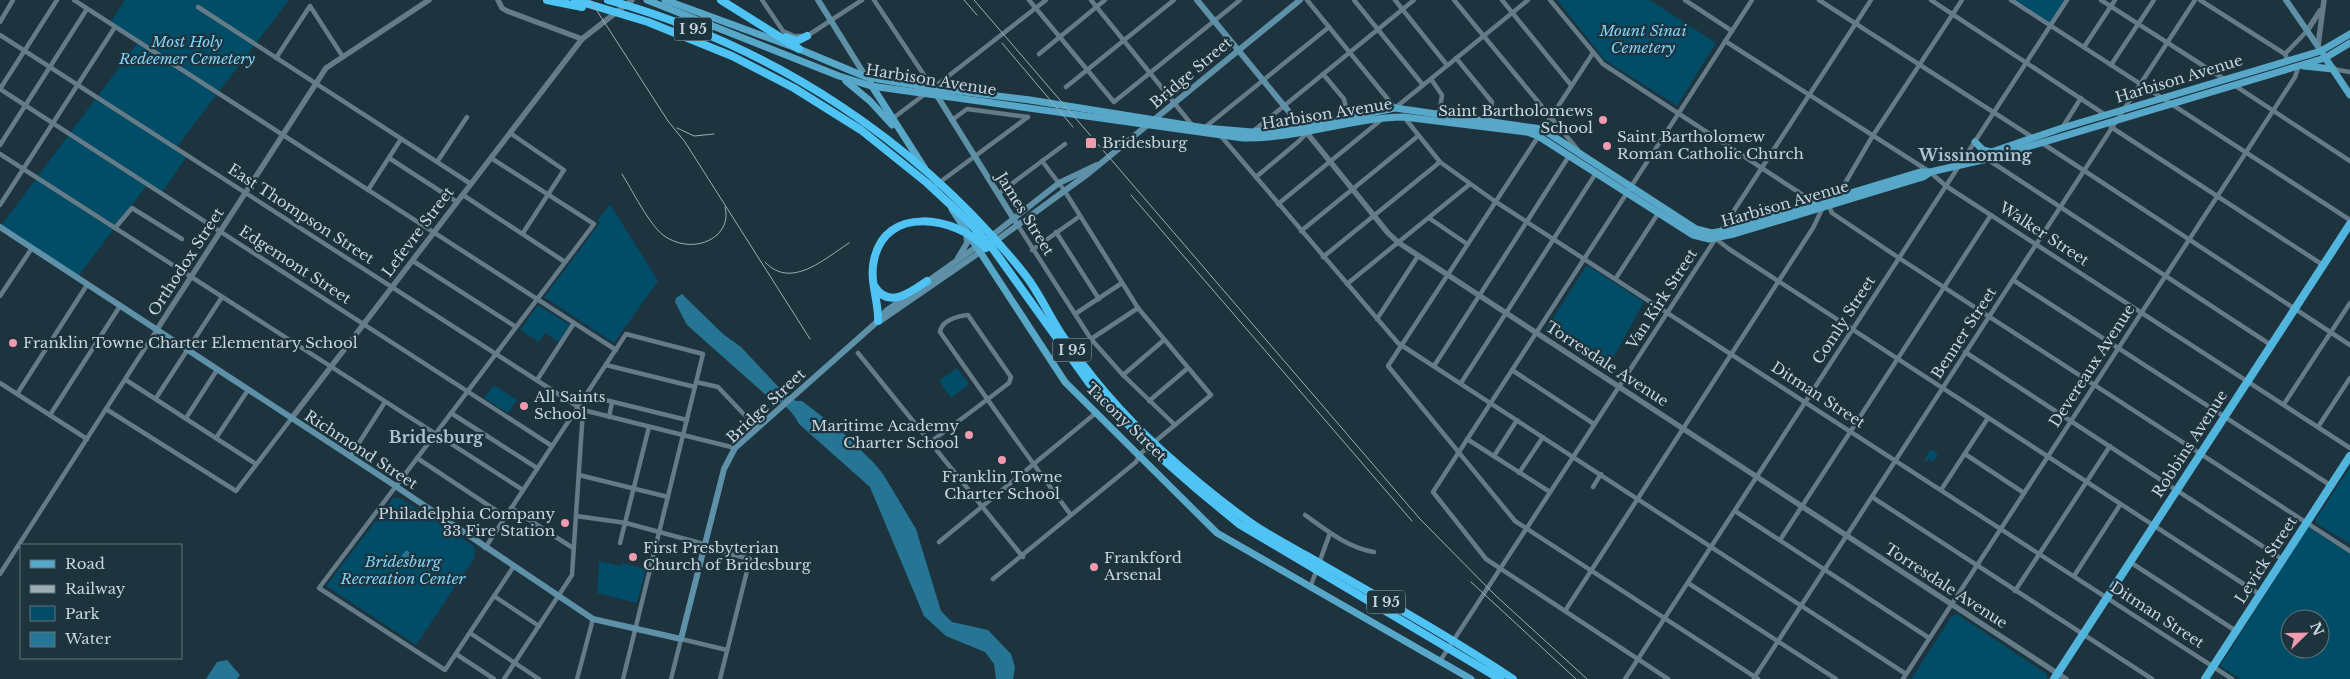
<svg xmlns="http://www.w3.org/2000/svg" width="2350" height="679" font-family="'Libre Baskerville',serif">
<style>
.green{fill:#014c66;fill-rule:evenodd}
.water{fill:#277595}
.lines{fill:none;stroke-linecap:round;stroke-linejoin:round}
.minor{stroke:#657c88;stroke-width:4.5}
.tertiary{stroke:#657c88;stroke-width:5.5}
.secondary{stroke:#5e91a8;stroke-width:6}
.primary{stroke:#57a7c9;stroke-width:7}
.trunk{stroke:#52b5de;stroke-width:8}
.motorway{stroke:#4ec3f4;stroke-width:8}
.rail{stroke:#9faeb5;stroke-width:1}
.poi-dot{fill:#f29aae;stroke:#1d333d;stroke-width:2}
.labels{text-anchor:middle;stroke-width:4.5;stroke-linejoin:round;paint-order:stroke}
.shield{fill:#1d333d;stroke:#95a4ac;stroke-width:1}
.shield-label{font-size:14px;font-weight:bold;fill:#c8d5db}
.park-label{font-size:15px;font-style:italic;fill:#81d2f7;stroke:#1d333d}
.street-label{font-size:15px;fill:#c8d5db;stroke:#1d333d}
.poi-label{font-size:15px;fill:#c8d5db;stroke:#1d333d;text-anchor:start}
.neighbourhood-label{font-size:16px;font-weight:bold;fill:#aac4d0;stroke:#1d333d}
</style>
<rect width="100%" height="100%" fill="#1d333d"/>
<!-- green -->
<g class="green">
<polygon points="125,0 289,0 176,148 187,156 161,194 147,185 77,278 0,227 138,42 110,23"/>
<polygon points="1557,0 1650,0 1716,43 1677,106 1605,60"/>
<polygon points="2011,0 2067,0 2051,26"/>
<polygon points="610,204 658,281 614,343 544,297 600,223 597,221"/>
<polygon points="1587,265 1644,302 1607,369 1548,331 1547,327"/>
<polygon points="538,305 570,325 559,342 545,333 539,342 520,330"/>
<polygon points="957,368 969,384 951,398 939,381"/>
<polygon points="494,385 517,400 508,413 484,398"/>
<polygon points="1931,449 1938,454 1933,462 1929,459 1926,462 1924,460"/>
<polygon points="2350,467 2350,544 2316,523 2316,519"/>
<polygon points="393,498 400,498 474,546 475,557 416,645 326,586"/>
<path d="M 2308,527 L 2350,554 L 2350,679 L 2240,679 L 2220,666 ZM 2290,619 L 2320,619 L 2320,649 L 2290,649 Z"/>
<polygon points="599,561 621,566 622,563 646,569 637,603 597,593"/>
<polygon points="1957,614 2047,674 2047,679 1911,679 1951,617"/>
</g>
<!-- water -->
<g class="water">
<path d="M 682,294 L 723,334 L 741,347 L 786,395 L 796,401 L 802,401 L 841,431 L 874,463 L 883,474 L 916,529 L 941,611 L 952,622 L 988,630 L 1011,654 L 1015,667 L 1013,679 L 996,679 L 994,664 L 985,652 L 946,636 L 924,616 L 870,487 L 799,424 C 792,410 782,402 767,396 L 687,325 L 675,302 L 676,298 Z"/>
<polygon points="406,550 422,561 418,568 401,557"/>
<polygon points="227,660 240,675 237,679 206,679 217,662"/>
</g>
<g class="lines">
<!-- minor -->
<g class="minor">
<polyline points="74,0 616,350"/>
<polyline points="762,0 783,31 794,36 807,36 862,0"/>
<polyline points="874,0 932,87"/>
<polyline points="1029,0 1114,102 1240,0"/>
<polyline points="1091,0 1192,125"/>
<polyline points="1307,0 1395,108 1528,0"/>
<polyline points="1354,0 1423,85"/>
<polyline points="1395,0 1447,65"/>
<polyline points="1454,0 1578,150"/>
<polyline points="1502,0 1571,85"/>
<polyline points="1550,0 1603,64 1812,201 1817,202"/>
<polyline points="1685,0 1732,31"/>
<polyline points="1819,0 2032,137"/>
<polyline points="1931,0 2107,116"/>
<polyline points="2011,0 2350,220"/>
<polyline points="2101,0 2224,79"/>
<polyline points="2200,0 2285,54 2288,61"/>
<polyline points="198,7 471,184"/>
<polyline points="0,22 13,0"/>
<polyline points="0,35 583,410 735,448"/>
<polyline points="1725,41 1930,172 1946,186 2350,448"/>
<polyline points="2084,47 2115,0"/>
<polyline points="1593,53 1388,366 1515,521 1758,679"/>
<polyline points="1039,54 1105,0"/>
<polyline points="2285,54 2307,31"/>
<polyline points="276,58 310,6 343,57"/>
<polyline points="1456,58 1492,102 1489,121"/>
<polyline points="2111,65 2154,0"/>
<polyline points="2333,69 2350,72"/>
<polyline points="1323,74 1344,99 1348,117"/>
<polyline points="1431,79 1442,95 1439,115"/>
<polyline points="2234,85 2350,161"/>
<polyline points="1066,87 1174,0"/>
<polyline points="933,88 1046,0"/>
<polyline points="0,89 552,446"/>
<polyline points="0,89 57,0"/>
<polyline points="1404,117 1440,162 1493,200 2232,679"/>
<polyline points="892,119 925,94"/>
<polyline points="952,120 967,109 1028,117"/>
<polyline points="2111,127 2323,265"/>
<polyline points="1204,128 1329,27"/>
<polyline points="2062,128 2081,98"/>
<polyline points="1252,132 1414,0"/>
<polyline points="510,133 564,170 523,233"/>
<polyline points="1220,135 1398,343 1906,674"/>
<polyline points="2042,143 2350,345"/>
<polyline points="0,145 87,9"/>
<polyline points="0,154 523,490"/>
<polyline points="389,158 457,202"/>
<polyline points="491,158 594,224 319,588 445,670 514,566"/>
<polyline points="1987,159 2271,345"/>
<polyline points="437,162 467,117"/>
<polyline points="1256,177 1298,142 1307,133"/>
<polyline points="936,185 1028,117"/>
<polyline points="368,190 401,139"/>
<polyline points="998,194 1065,144"/>
<polyline points="463,195 565,262"/>
<polyline points="1837,197 1872,137 1962,0"/>
<polyline points="1278,204 1381,120"/>
<polyline points="0,205 115,27"/>
<polyline points="1829,206 1832,213 1899,258 2350,551"/>
<polyline points="1429,218 1467,244"/>
<polyline points="1017,224 1091,339 1123,375 1175,425"/>
<polyline points="115,228 132,208 182,239"/>
<polyline points="1301,231 1418,136"/>
<polyline points="1056,232 1099,299"/>
<polyline points="1720,232 1871,0"/>
<polyline points="1716,239 1729,249 2259,594"/>
<polyline points="1032,250 1080,216"/>
<polyline points="1323,257 1440,162"/>
<polyline points="413,261 516,327"/>
<polyline points="1616,278 1659,212"/>
<polyline points="2013,280 2330,485"/>
<polyline points="1347,284 1470,184"/>
<polyline points="0,296 32,248"/>
<polyline points="1075,314 1122,283"/>
<polyline points="1377,319 1418,256"/>
<polyline points="1091,339 1138,308"/>
<polyline points="1965,352 2282,559"/>
<polyline points="858,353 1023,557"/>
<polyline points="606,365 695,387"/>
<polyline points="1434,366 1569,156"/>
<polyline points="1512,370 1594,424"/>
<polyline points="1123,375 1164,340"/>
<polyline points="126,380 256,464"/>
<polyline points="537,380 574,323"/>
<polyline points="696,382 718,387 757,428"/>
<polyline points="0,383 87,439"/>
<polyline points="1461,383 1596,173"/>
<polyline points="17,394 87,285"/>
<polyline points="585,395 687,420"/>
<polyline points="156,398 222,297"/>
<polyline points="1149,401 1188,368"/>
<polyline points="2284,404 2350,303"/>
<polyline points="106,409 236,491 291,419"/>
<polyline points="451,413 537,468"/>
<polyline points="50,415 120,306"/>
<polyline points="609,417 612,402"/>
<polyline points="186,418 217,370"/>
<polyline points="2318,427 2350,378"/>
<polyline points="216,438 248,390"/>
<polyline points="1467,439 1550,492"/>
<path d="M 929,443 C 956,423 983,403 1009,383 L 1011,377 L 968,315 C 957,316 941,321 940,332 C 983,393 1026,455 1071,515"/>
<polyline points="1965,454 2024,493"/>
<polyline points="1494,456 1517,420"/>
<polyline points="350,457 385,402"/>
<polyline points="417,458 506,517"/>
<polyline points="1519,473 1543,437"/>
<polyline points="579,475 668,497"/>
<polyline points="1593,487 1601,474"/>
<polyline points="1941,490 1988,418"/>
<polyline points="1872,497 2152,679"/>
<polyline points="511,508 573,548"/>
<polyline points="1735,511 1929,638"/>
<path d="M 1305,515 C 1326,530 1348,548 1374,552"/>
<polyline points="576,516 626,523 700,543 710,549 750,559 720,679"/>
<polyline points="1780,540 1991,215"/>
<polyline points="939,542 1097,412"/>
<polyline points="620,543 649,427"/>
<polyline points="485,548 626,334 703,354 623,679"/>
<polyline points="2130,562 2236,631"/>
<polyline points="0,574 156,331"/>
<polyline points="2074,576 2120,505"/>
<polyline points="993,579 1136,462 1140,454 1211,395 1138,308 1064,190 1042,161"/>
<polyline points="1688,583 1836,679"/>
<polyline points="1310,588 1330,533"/>
<polyline points="2015,591 2110,446"/>
<polyline points="494,596 539,626"/>
<polyline points="1565,611 1813,228 1823,207"/>
<polyline points="470,633 539,679"/>
<polyline points="456,654 494,679"/>
<polyline points="1440,661 1716,238"/>
<polyline points="1754,678 2195,0"/>
<polyline points="504,679 572,575 583,410"/>
<polyline points="577,679 593,619"/>
<polyline points="671,679 681,639 727,650"/>
<polyline points="1625,679 2067,0"/>
<polyline points="1668,679 1486,559 1433,492 1752,0"/>
<polyline points="1903,679 2295,77 2299,65"/>
</g>
<!-- tertiary -->
<g class="tertiary">
<polyline points="498,0 502,8 507,11 582,39"/>
<polyline points="2307,31 2320,11"/>
<polyline points="2318,46 2324,0"/>
<polyline points="1307,133 1388,233 1399,243 2066,679"/>
<polyline points="156,331 326,68 429,0"/>
<polyline points="291,419 582,39 632,0"/>
</g>
<!-- secondary -->
<g class="secondary">
<polyline points="818,0 866,77"/>
<polyline points="1197,0 1304,130"/>
<polyline points="2286,0 2321,51"/>
<polyline points="936,94 1015,221"/>
<polyline points="0,227 388,481 593,619 681,639 724,469 735,448 878,321 886,311 910,294"/>
<polyline points="989,238 1059,183 1097,165"/>
<polyline points="993,243 1089,173 1300,0"/>
<polyline points="958,258 967,243 966,230"/>
<polyline points="924,284 979,245"/>
<polyline points="880,321 983,250"/>
</g>
<!-- primary -->
<g class="primary">
<path d="M 647,0 L 839,76 L 871,86 L 1243,138 C 1298,139 1349,118 1404,117 L 1527,132 L 1538,136 L 1693,235 L 1709,239 L 1734,234 L 1923,177 L 1929,173"/>
<polyline points="665,0 799,49 866,77 932,88 1030,100 1205,128 1252,132 1302,127 1395,108 1542,129 1696,229 1712,233 1728,230 1920,172 1930,172 1987,159 2325,58 2350,43"/>
<polyline points="2324,56 2350,95"/>
<polyline points="2304,66 2333,69"/>
<polyline points="846,81 870,101 892,125"/>
<polyline points="870,83 925,169"/>
<polyline points="1975,142 1983,150 1991,152"/>
<polyline points="1971,159 2062,128 2321,51 2350,34"/>
<polyline points="952,209 1065,382 1217,533 1471,679"/>
</g>
<!-- trunk -->
<g class="trunk">
<polyline points="2054,679 2350,224"/>
<polyline points="2205,679 2350,456"/>
</g>
<!-- motorway -->
<g class="motorway">
<polyline points="547,0 582,7"/>
<polyline points="575,0 648,22 732,56 794,88 861,130 927,183 968,221 993,249 1089,383 1152,450 1199,491 1239,524 1500,679"/>
<path d="M 608,0 C 773,46 920,142 1026,276 C 1040,294 1049,316 1062,335 C 1089,376 1123,415 1160,449 C 1190,476 1221,502 1254,525 C 1272,537 1291,547 1309,557 C 1378,597 1447,635 1513,679"/>
<polyline points="721,0 799,49"/>
<polyline points="786,37 797,41 807,36"/>
<path d="M 875,287 C 889,309 911,292 927,281"/>
<path d="M 878,321 C 879,301 869,281 874,260 C 885,205 955,216 986,248"/>
</g>
<!-- rail -->
<g class="rail">
<polyline points="590,0 668,121 685,142 810,339"/>
<polyline points="964,0 977,15"/>
<polyline points="974,0 1420,519 1495,595 1587,679"/>
<polyline points="1002,43 1073,127"/>
<polyline points="677,128 694,136 714,134"/>
<path d="M 622,174 C 632,190 649,224 663,235 C 679,247 702,248 717,235 C 725,227 728,218 725,207"/>
<polyline points="1131,195 1412,521"/>
<path d="M 765,262 C 791,290 824,259 849,243"/>
<polyline points="1471,582 1576,679"/>
</g>
</g>
<!-- markers -->
<g class="poi-dot">
<circle cx="1603" cy="120" r="5"/>
<rect x="1085" y="137" width="12" height="12" rx="2.5"/>
<circle cx="1607" cy="146" r="5"/>
<circle cx="13" cy="343" r="5"/>
<circle cx="524" cy="406" r="5"/>
<circle cx="969" cy="435" r="5"/>
<circle cx="1002" cy="460" r="5"/>
<circle cx="565" cy="523" r="5"/>
<circle cx="633" cy="557" r="5"/>
<circle cx="1094" cy="567" r="5"/>
</g>
<g class="labels">
<!-- shield labels -->
<g class="shield">
<rect x="674" y="17.5" width="38" height="23" rx="4"/>
<rect x="1053" y="338.5" width="38" height="23" rx="4"/>
<rect x="1367" y="590.5" width="38" height="23" rx="4"/>
</g>
<g class="shield-label">
<text x="693" y="34">I 95</text>
<text x="1072" y="355">I 95</text>
<text x="1386" y="607">I 95</text>
</g>
<!-- park labels -->
<g class="park-label">
<text x="1643" y="36">Mount Sinai<tspan x="1643" dy="17">Cemetery</tspan></text>
<text x="187" y="47">Most Holy<tspan x="187" dy="17">Redeemer Cemetery</tspan></text>
<text x="403" y="567">Bridesburg<tspan x="403" dy="17">Recreation Center</tspan></text>
</g>
<!-- street labels -->
<g class="street-label">
<text transform="translate(1191 73) rotate(-40)" y="5">Bridge Street</text>
<text transform="translate(2179 79) rotate(-17)" y="5">Harbison Avenue</text>
<text transform="translate(931 80) rotate(9)" y="5">Harbison Avenue</text>
<text transform="translate(1327 114) rotate(-9)" y="5">Harbison Avenue</text>
<text transform="translate(1785 204) rotate(-16)" y="5">Harbison Avenue</text>
<text transform="translate(301 214) rotate(33)" y="5">East Thompson Street</text>
<text transform="translate(1025 214) rotate(58)" y="5">James Street</text>
<text transform="translate(418 232) rotate(-53)" y="5">Lefevre Street</text>
<text transform="translate(2044 234) rotate(33)" y="5">Walker Street</text>
<text transform="translate(186 262) rotate(-57)" y="5">Orthodox Street</text>
<text transform="translate(295 265) rotate(33)" y="5">Edgemont Street</text>
<text transform="translate(1662 299) rotate(-57)" y="5">Van Kirk Street</text>
<text transform="translate(1844 320) rotate(-57)" y="5">Comly Street</text>
<text transform="translate(1964 333) rotate(-57)" y="5">Benner Street</text>
<text transform="translate(1607 364) rotate(33)" y="5">Torresdale Avenue</text>
<text transform="translate(2092 366) rotate(-57)" y="5">Devereaux Avenue</text>
<text transform="translate(1818 395) rotate(33)" y="5">Ditman Street</text>
<text transform="translate(766 406) rotate(-43)" y="5">Bridge Street</text>
<text transform="translate(1126 422) rotate(44)" y="5">Tacony Street</text>
<text transform="translate(2190 444) rotate(-57)" y="5">Robbins Avenue</text>
<text transform="translate(361 450) rotate(33)" y="5">Richmond Street</text>
<text transform="translate(2266 560) rotate(-57)" y="5">Levick Street</text>
<text transform="translate(1946 586) rotate(33)" y="5">Torresdale Avenue</text>
<text transform="translate(2157 615) rotate(33)" y="5">Ditman Street</text>
</g>
<!-- poi labels -->
<g class="poi-label">
<text x="1593" y="116" text-anchor="end">Saint Bartholomews<tspan x="1593" dy="17">School</tspan></text>
<text x="1617" y="142">Saint Bartholomew<tspan x="1617" dy="17">Roman Catholic Church</tspan></text>
<text x="1102" y="148">Bridesburg</text>
<text x="23" y="348">Franklin Towne Charter Elementary School</text>
<text x="534" y="402">All Saints<tspan x="534" dy="17">School</tspan></text>
<text x="959" y="431" text-anchor="end">Maritime Academy<tspan x="959" dy="17">Charter School</tspan></text>
<text x="1002" y="482" text-anchor="middle">Franklin Towne<tspan x="1002" dy="17">Charter School</tspan></text>
<text x="555" y="519" text-anchor="end">Philadelphia Company<tspan x="555" dy="17">33 Fire Station</tspan></text>
<text x="643" y="553">First Presbyterian<tspan x="643" dy="17">Church of Bridesburg</tspan></text>
<text x="1104" y="563">Frankford<tspan x="1104" dy="17">Arsenal</tspan></text>
</g>
<!-- neighbourhood labels -->
<g class="neighbourhood-label">
<text x="1975" y="161">Wissinoming</text>
<text x="436" y="443">Bridesburg</text>
</g>
</g>
<!-- legend -->
<rect x="20" y="544" width="162" height="115" fill="#1d333d" stroke="#61747c"/>
<rect x="30" y="560" width="25" height="8" fill="#57a7c9" stroke="#61747c"/>
<text x="65" y="569" font-size="15" fill="#c8d5db">Road</text>
<rect x="30" y="585" width="25" height="8" fill="#9faeb5" stroke="#61747c"/>
<text x="65" y="594" font-size="15" fill="#c8d5db">Railway</text>
<rect x="30" y="606" width="25" height="15" fill="#014c66" stroke="#61747c"/>
<text x="65" y="619" font-size="15" fill="#c8d5db">Park</text>
<rect x="30" y="632" width="25" height="15" fill="#277595" stroke="#61747c"/>
<text x="65" y="644" font-size="15" fill="#c8d5db">Water</text>
<!-- north arrow -->
<g transform="translate(2305 634) rotate(67)"><circle r="24" fill="#1d333d" stroke="#61747c"/>
<path d="M0-4L9 19L0 12L-9 19Z" fill="#f29aae"/>
<text y="-8" font-size="14" font-weight="bold" text-anchor="middle" fill="#c8d5db">N</text>
</g>
</svg>
